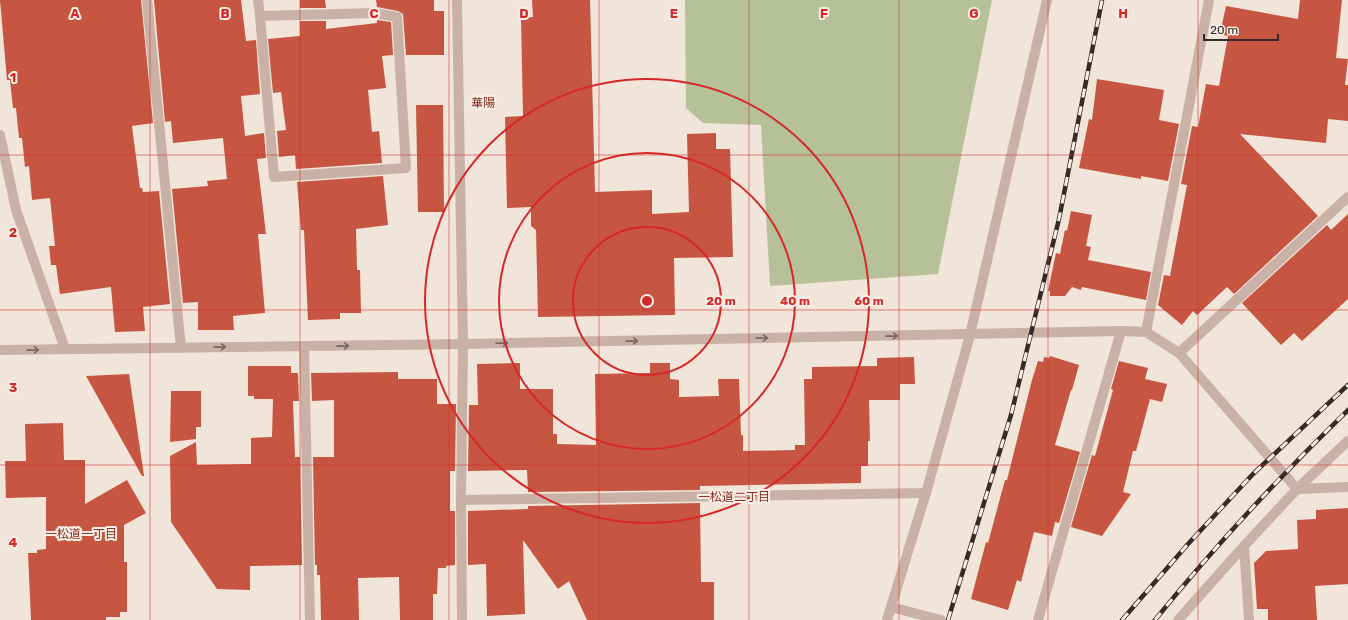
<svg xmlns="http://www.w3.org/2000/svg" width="1348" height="620" font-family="Rubik,'Noto Sans JP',sans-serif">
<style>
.green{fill:#b6c099}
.building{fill:#c65642}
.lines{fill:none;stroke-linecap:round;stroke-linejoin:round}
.minor{stroke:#c9b2a5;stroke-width:10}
.rail-casing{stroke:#352a26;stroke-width:4.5}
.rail{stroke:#f9eee5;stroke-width:3;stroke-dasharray:9;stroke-linecap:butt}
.oneway{stroke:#78675f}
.grid{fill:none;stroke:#d62828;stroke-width:1;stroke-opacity:0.55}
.ring{fill:none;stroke:#d62828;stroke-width:2}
.labels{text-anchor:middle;stroke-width:4;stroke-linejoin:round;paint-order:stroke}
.neighbourhood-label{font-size:12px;fill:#842f1f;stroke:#f9eee5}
.grid-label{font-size:13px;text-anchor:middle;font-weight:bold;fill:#d62828;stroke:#f9eee5;stroke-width:4;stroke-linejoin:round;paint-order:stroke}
.centre{fill:#d62828;stroke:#f9eee5;stroke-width:2}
.ring-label{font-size:12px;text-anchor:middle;font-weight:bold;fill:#d62828;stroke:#f9eee5;stroke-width:4;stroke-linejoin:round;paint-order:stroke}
</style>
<rect width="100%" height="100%" fill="#f1e4d9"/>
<!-- green -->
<polygon class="green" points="685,0 992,0 938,274 770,286 761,125 703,123 686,108"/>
<!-- building -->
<g class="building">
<polygon points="0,0 141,0 153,123 132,126 140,188 142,188 143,192 159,191 170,304 143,307 145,331 115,332 111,287 60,294 56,265 51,265 49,246 55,246 50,198 32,200 29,166 25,167 22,138 19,138 16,108 13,108 10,80 7,80"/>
<polygon points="154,0 241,0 246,41 256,40 260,94 241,96 245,136 264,133 266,158 257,159 266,234 258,234 265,313 233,316 234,330 198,330 198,302 183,303 172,189 208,186 207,181 227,179 223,138 173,143 171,121 165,122"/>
<polygon points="300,0 325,0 326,8 300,8"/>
<polygon points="376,0 434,0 434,11 444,11 444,55 406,55 403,14 398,11 377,7"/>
<polygon points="532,0 590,0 595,192 652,190 652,214 689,212 687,134 716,133 716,149 730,149 733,257 674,258 675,315 538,317 536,230 531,226 531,207 507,208 505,117 523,116 521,18 533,17"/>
<polygon points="1300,0 1342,0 1336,58 1348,59 1345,85 1348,85 1348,121 1328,119 1326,143 1240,134 1318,216 1234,294 1227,287 1197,315 1193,311 1182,325 1158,305 1164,275 1170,276 1187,185 1181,184 1192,126 1198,127 1206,84 1219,86 1228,36 1220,34 1226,6 1298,19"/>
<polygon points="377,20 391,22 393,55 382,56 386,88 368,90 372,132 379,131 382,163 296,169 295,155 279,157 277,131 286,130 281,92 273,93 268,39 300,36 300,21 326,21 326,29 377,23"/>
<polygon points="1097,79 1164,90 1159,120 1179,124 1168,181 1141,176 1141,179 1079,168 1089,119 1092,120"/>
<polygon points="416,105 443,105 444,212 418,212"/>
<polygon points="383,176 388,225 356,229 357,270 360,270 361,313 340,313 340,319 308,320 304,230 301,230 297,182"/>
<polygon points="1071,211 1092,215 1086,246 1091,247 1088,260 1151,272 1146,300 1082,287 1081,290 1072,287 1065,296 1050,296 1050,291 1048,291 1056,253 1060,254 1065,230 1067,231"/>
<polygon points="1348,214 1348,299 1302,341 1294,333 1281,345 1242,303 1327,225 1331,230"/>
<polygon points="1050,356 1079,365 1072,390 1071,390 1055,445 1080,452 1059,523 1055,522 1052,536 1034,532 1021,582 1017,580 1008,610 971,599 986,542 988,543 1005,480 1007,480 1032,380 1038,361 1043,362 1044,357 1049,358"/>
<polygon points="914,357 915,384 900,384 900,400 869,400 870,441 868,441 868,466 861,466 861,483 700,486 700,490 528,492 527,470 468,471 469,405 478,405 477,364 520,363 520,389 553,389 553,434 557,434 557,444 596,445 595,374 650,373 650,363 670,363 670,379 679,380 679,397 719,396 718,379 739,379 741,435 743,435 743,451 795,450 795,445 805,445 804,379 812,379 812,367 877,366 877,358"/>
<polygon points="1119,361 1148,368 1145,379 1167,384 1162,402 1150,399 1136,451 1133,451 1123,492 1131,494 1102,536 1071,527 1092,455 1095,456 1113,390 1111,389"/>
<polygon points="248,366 291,366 291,373 298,373 299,401 293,401 295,457 300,457 302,565 250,566 250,590 217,589 171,522 170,456 196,442 197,465 251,464 251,438 272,437 273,399 254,399 254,396 248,396"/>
<polygon points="398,372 398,379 437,379 437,404 456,404 455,471 450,471 450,511 455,511 455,565 446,566 446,568 438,568 437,594 433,594 433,620 400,620 399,577 358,578 359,620 321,620 320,575 317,575 317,565 315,565 313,457 334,457 334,400 312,401 311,373"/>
<polygon points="129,374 144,476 142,476 86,376"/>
<polygon points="171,391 201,391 201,427 196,427 196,439 170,442"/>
<polygon points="63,423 64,460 85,460 85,504 127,480 146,513 124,525 124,562 127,562 127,612 120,612 120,617 106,617 106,620 31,620 28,553 37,553 37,550 46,549 46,497 6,498 5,461 26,461 25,424"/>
<polygon points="700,503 701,582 714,582 714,620 587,620 569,581 558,589 523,540 525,614 487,616 486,564 468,565 468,511 528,509 528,506"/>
<polygon points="1348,508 1348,584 1315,586 1317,620 1268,620 1268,609 1257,609 1254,563 1266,551 1298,549 1297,520 1316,519 1316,510"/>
</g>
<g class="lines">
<!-- minor -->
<g class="minor">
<polyline points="147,0 181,348"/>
<polyline points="258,0 260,16 274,177 406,168 397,17 375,13 260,16"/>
<polyline points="457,0 463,344 461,500 462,620"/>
<polyline points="0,135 16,210 65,349"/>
<polyline points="1146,332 1209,0"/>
<polyline points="304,346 310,620"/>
<polyline points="0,350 463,344 1121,331 1146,332 1179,353 1297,489"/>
<polyline points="1179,353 1348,197"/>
<polyline points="1297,489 1348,487"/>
<polyline points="461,500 926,493"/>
<polyline points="1244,546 1249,620"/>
<polyline points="891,607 941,620"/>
<polyline points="887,620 926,493 970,335 1047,0"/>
<polyline points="1038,620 1121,331"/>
<polyline points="1178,620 1244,546 1297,489 1348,441"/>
</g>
<!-- rail casing -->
<g class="rail-casing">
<g id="rail">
<polyline points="948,620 1011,415 1059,219 1102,0"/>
<polyline points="1122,620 1188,544 1253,474 1348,385"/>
<path d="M 1155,620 C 1215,546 1280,476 1348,410"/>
</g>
</g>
<!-- rail -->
<use href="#rail" class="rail"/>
</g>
<!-- one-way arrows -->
<defs><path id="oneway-shaft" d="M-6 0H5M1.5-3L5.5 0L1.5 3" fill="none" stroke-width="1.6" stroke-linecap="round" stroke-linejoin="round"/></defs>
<g class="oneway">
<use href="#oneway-shaft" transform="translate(892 336) rotate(-1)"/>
<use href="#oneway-shaft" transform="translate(762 338) rotate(-1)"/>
<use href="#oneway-shaft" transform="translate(632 341) rotate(-1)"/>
<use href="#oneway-shaft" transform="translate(502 343) rotate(-1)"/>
<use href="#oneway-shaft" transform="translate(343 346) rotate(-1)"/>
<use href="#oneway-shaft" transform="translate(220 347) rotate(-1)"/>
<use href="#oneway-shaft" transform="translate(33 350) rotate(-1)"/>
</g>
<!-- grid -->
<path class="grid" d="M 150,0 L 150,620M 300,0 L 300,620M 449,0 L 449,620M 599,0 L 599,620M 749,0 L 749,620M 899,0 L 899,620M 1048,0 L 1048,620M 1198,0 L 1198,620M 0,155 L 1348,155M 0,310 L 1348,310M 0,465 L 1348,465"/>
<!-- distance rings -->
<g class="ring">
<circle cx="647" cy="301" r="74"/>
<circle cx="647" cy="301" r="148"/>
<circle cx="647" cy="301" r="222"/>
</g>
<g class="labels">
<!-- neighbourhood labels -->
<g class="neighbourhood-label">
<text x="483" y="107">華陽</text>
<text x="734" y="501">一松道二丁目</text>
<text x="81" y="538">一松道一丁目</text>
</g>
</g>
<g class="grid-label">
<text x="75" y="18">A</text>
<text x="225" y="18">B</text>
<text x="374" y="18">C</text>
<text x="524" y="18">D</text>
<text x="674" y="18">E</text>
<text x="824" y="18">F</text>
<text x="974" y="18">G</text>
<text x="1123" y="18">H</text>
<text x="13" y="82">1</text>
<text x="13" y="237">2</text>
<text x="13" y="392">3</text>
<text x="13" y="547">4</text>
</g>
<circle cx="647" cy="301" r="6" class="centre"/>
<g class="ring-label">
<text x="721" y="305">20 m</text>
<text x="795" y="305">40 m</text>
<text x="869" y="305">60 m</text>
</g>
<!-- scale -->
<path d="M1204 34v6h74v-6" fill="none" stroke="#352a26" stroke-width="2"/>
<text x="1210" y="34" font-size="12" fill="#352a26" stroke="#f9eee5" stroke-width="3" paint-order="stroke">20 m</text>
</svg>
